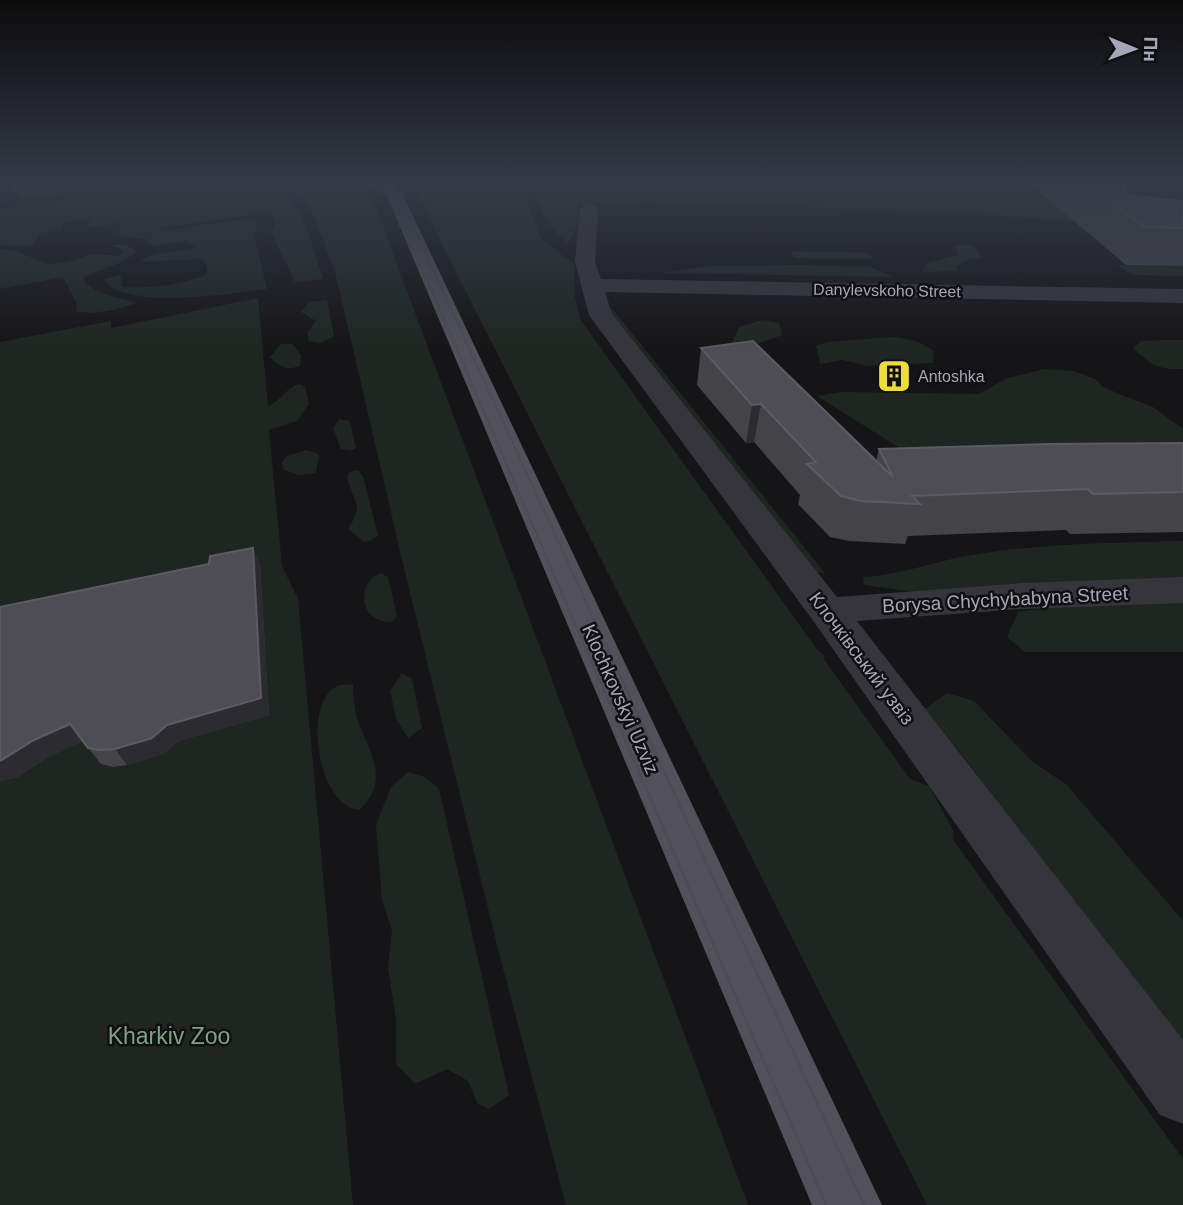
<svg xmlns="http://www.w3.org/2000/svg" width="1183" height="1205" font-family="Helvetica,sans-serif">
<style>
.green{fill:#1f2621}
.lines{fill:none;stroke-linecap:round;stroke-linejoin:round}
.street{fill:#36353b;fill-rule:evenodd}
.primary{fill:#52515a;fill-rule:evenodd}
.tram-far1{stroke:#4c4c54;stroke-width:2}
.tram{stroke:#4c4c54;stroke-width:2.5}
.wall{fill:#434348}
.shaded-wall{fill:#2c2b2f}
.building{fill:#4e4d54;stroke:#5c5b63;stroke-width:2}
.labels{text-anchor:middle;stroke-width:5;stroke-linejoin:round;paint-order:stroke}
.far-street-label{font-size:16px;fill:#a6a7b6;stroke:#100f11}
.far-poi-label{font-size:16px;fill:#a6a7b6;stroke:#100f11;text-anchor:start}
.street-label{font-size:19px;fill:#a6a7b6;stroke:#100f11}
.near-park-label{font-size:23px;fill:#7ea188;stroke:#100f11}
</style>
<rect width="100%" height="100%" fill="#151416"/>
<!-- green -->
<g class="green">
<path d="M 177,183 L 272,183 C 306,208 310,242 323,279 L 295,282 L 271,232 L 276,224 L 272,214 L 269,212 L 161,228 L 167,230 L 247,219 L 256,220 L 255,239 L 267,289 L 258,290 C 229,294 119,310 104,279 L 120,275 L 123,287 C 149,289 183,285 207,274 L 207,265 L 200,259 L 140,262 C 152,250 178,254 195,247 L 186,241 L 154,246 L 144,239 L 119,236 L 121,223 L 88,227 L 90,219 L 64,222 L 61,230 L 39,233 L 33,246 L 0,245 L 0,209 Z"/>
<polygon points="290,183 350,183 376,208 748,1205 566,1205 500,957 407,581 336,276 315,217"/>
<polygon points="432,183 528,183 528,206 542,240 574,264 575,297 580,319 816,648 825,656 823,658 910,779 929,786 953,830 954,841 1183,1159 1183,1205 927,1205 454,268 421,199 421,193"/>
<path d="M 536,183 L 955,183 L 968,191 L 1017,198 L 1183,205 L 1132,225 L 949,212 L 653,202 L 578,203 L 578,224 L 568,244 C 552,227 533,208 536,183 Z"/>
<path d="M 116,245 L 126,245 L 136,251 C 119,269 95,268 83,279 C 96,297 118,296 136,303 C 120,309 93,316 76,311 L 77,304 L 63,277 L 0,289 L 0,249 L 16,251 L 47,264 L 68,262 L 92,254 L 121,256 L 124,250 L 111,246 Z"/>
<polygon points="953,245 972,245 983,258 966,260 957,266 958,271 922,272 926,263 959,255"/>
<polygon points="792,251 868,253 872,259 797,258 793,256"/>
<polygon points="798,265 870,267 894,277 662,273 708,266"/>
<polygon points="1118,265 1183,266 1183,276 1132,275"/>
<path d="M 258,298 L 268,406 C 283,400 285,388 299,384 L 305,386 L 309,404 L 297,421 L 269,430 L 282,566 L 298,599 L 353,1205 L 0,1205 L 0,342 L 111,321 L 111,328 Z"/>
<polygon points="327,300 334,336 321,343 309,341 307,333 316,321 301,312 309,302"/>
<polygon points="612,308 825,573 804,571 606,312"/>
<polygon points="763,320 779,323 782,335 752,346 731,345 739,327"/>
<polygon points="893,337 917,341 934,351 933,363 867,366 842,360 820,364 816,346 827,342"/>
<path d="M 1162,340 L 1183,340 L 1183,369 C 1157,370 1152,365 1133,348 L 1141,341 Z"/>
<path d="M 281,344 L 293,344 L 301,355 L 300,366 C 286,371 280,367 270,357 Z"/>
<polygon points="1044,369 1074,371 1095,379 1102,386 1119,394 1153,407 1183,429 1183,464 906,452 817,396 841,392 979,394 1005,379"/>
<polygon points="339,419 350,421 356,448 350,451 341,449 333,428"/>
<polygon points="306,450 319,454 316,473 299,475 284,470 282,463 285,457"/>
<path d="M 358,470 L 363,476 L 378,536 L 370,541 L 364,542 L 348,529 C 365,503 353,503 347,477 L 351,471 Z"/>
<path d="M 1183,541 L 1183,583 L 929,594 L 864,585 L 863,577 C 903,575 939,559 979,554 C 1046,543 1114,543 1183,541 Z"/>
<path d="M 381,573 L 388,577 L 397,616 L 392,622 C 359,624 355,582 381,573 Z"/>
<polygon points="1183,600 1183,652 1025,652 1007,637 1018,612 1080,604"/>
<polygon points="402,673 412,679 422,728 408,738 396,718 390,691"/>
<path d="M 353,684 C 353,695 354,707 357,718 C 367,749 393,779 359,810 C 317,805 302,704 337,686 C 342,684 348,685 353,684 Z"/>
<polygon points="947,693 974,701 1032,761 1067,785 1183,921 1183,1059 967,761 925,709"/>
<polygon points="408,772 425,777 439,789 509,1095 489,1109 477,1103 468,1081 447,1069 415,1084 396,1064 396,1019 388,967 392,930 382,901 376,825 391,787"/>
</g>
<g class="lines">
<!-- street -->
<polygon class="street" points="589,203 598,208 595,262 601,279 1183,289 1183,303 605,292 612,314 837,597 1023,583 1183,577 1183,603 1023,609 857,621 1183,1040 1183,1124 1160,1115 814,622 589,315 575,262 580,208"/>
<!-- primary -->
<polygon class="primary" points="371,183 390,183 402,193 882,1205 812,1205 387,196"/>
<!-- tram-far1 -->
<g class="tram-far1">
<polyline points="393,183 628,693"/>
<polyline points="428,282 605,693"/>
</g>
<!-- tram -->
<g class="tram">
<polyline points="604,691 826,1205"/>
<polyline points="627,691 864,1205"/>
</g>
</g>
<!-- wall -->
<g class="wall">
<polygon points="1029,183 1125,183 1125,195 1183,201 1183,266 1126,265"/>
<polygon points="701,348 876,461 879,449 1183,443 1183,532 1070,534 1066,530 908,536 905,544 849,541 830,537 798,504 800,495 754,442 746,443 697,385"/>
<polygon points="260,564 269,715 178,741 163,754 127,765 113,767 101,764 83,741 48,757 18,777 0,781 0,607"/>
</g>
<!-- shaded-wall -->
<g class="shaded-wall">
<polygon points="52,183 57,183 57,195 20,200 14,189"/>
<polygon points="761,404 754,442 746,443 752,405"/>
<polygon points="253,548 260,564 269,715 178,741 163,754 127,765 115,749"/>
<polygon points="70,724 83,741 48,757 18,777 0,781 0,761 34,740"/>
</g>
<!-- building -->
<g class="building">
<polygon points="13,183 52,183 52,184 14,189"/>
<polygon points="1084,183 1125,183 1125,195 1183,201 1183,228 1144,227"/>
<polygon points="753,341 893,477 879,449 1049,444 1183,443 1183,492 1093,494 1088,489 912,496 920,504 861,501 841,496 807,464 816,462 761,404 752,405 701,348"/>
<polygon points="253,548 261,698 167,725 152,738 115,749 100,750 88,748 70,724 34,740 0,761 0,607 209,564 210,556"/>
</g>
<!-- sky -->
<linearGradient id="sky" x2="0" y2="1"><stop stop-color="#0c0b0c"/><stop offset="0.52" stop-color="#353a47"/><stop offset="1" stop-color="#353a47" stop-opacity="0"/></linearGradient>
<rect width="1183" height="352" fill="url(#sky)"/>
<!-- icons -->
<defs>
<g id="building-square" transform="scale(1.75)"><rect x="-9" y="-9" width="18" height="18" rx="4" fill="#eedd34" stroke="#100f11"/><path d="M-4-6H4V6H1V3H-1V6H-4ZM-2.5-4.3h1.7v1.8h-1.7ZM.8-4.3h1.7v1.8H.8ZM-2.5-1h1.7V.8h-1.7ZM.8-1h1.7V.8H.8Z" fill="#111"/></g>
</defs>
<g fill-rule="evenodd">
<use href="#building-square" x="894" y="376"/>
</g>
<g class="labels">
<!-- far-street labels -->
<g class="far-street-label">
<text transform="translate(887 290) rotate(1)" y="6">Danylevskoho Street</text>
</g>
<!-- far-poi labels -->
<g class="far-poi-label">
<text x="918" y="382">Antoshka</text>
</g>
<!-- street labels -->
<g class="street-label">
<text transform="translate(1005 599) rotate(-3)" y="7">Borysa Chychybabyna Street</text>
<text transform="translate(862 658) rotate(53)" y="7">Клочківський узвіз</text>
<text transform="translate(621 699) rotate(66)" y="7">Klochkovskyi Uzviz</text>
</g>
<!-- near-park labels -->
<g class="near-park-label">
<text x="169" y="1044">Kharkiv Zoo</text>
</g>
</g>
<!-- north arrow -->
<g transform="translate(1134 49) rotate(91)" stroke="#100f11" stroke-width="5" paint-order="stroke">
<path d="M0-5L12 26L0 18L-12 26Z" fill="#a6a7b6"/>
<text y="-10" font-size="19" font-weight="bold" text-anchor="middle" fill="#a6a7b6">Пн</text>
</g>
</svg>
